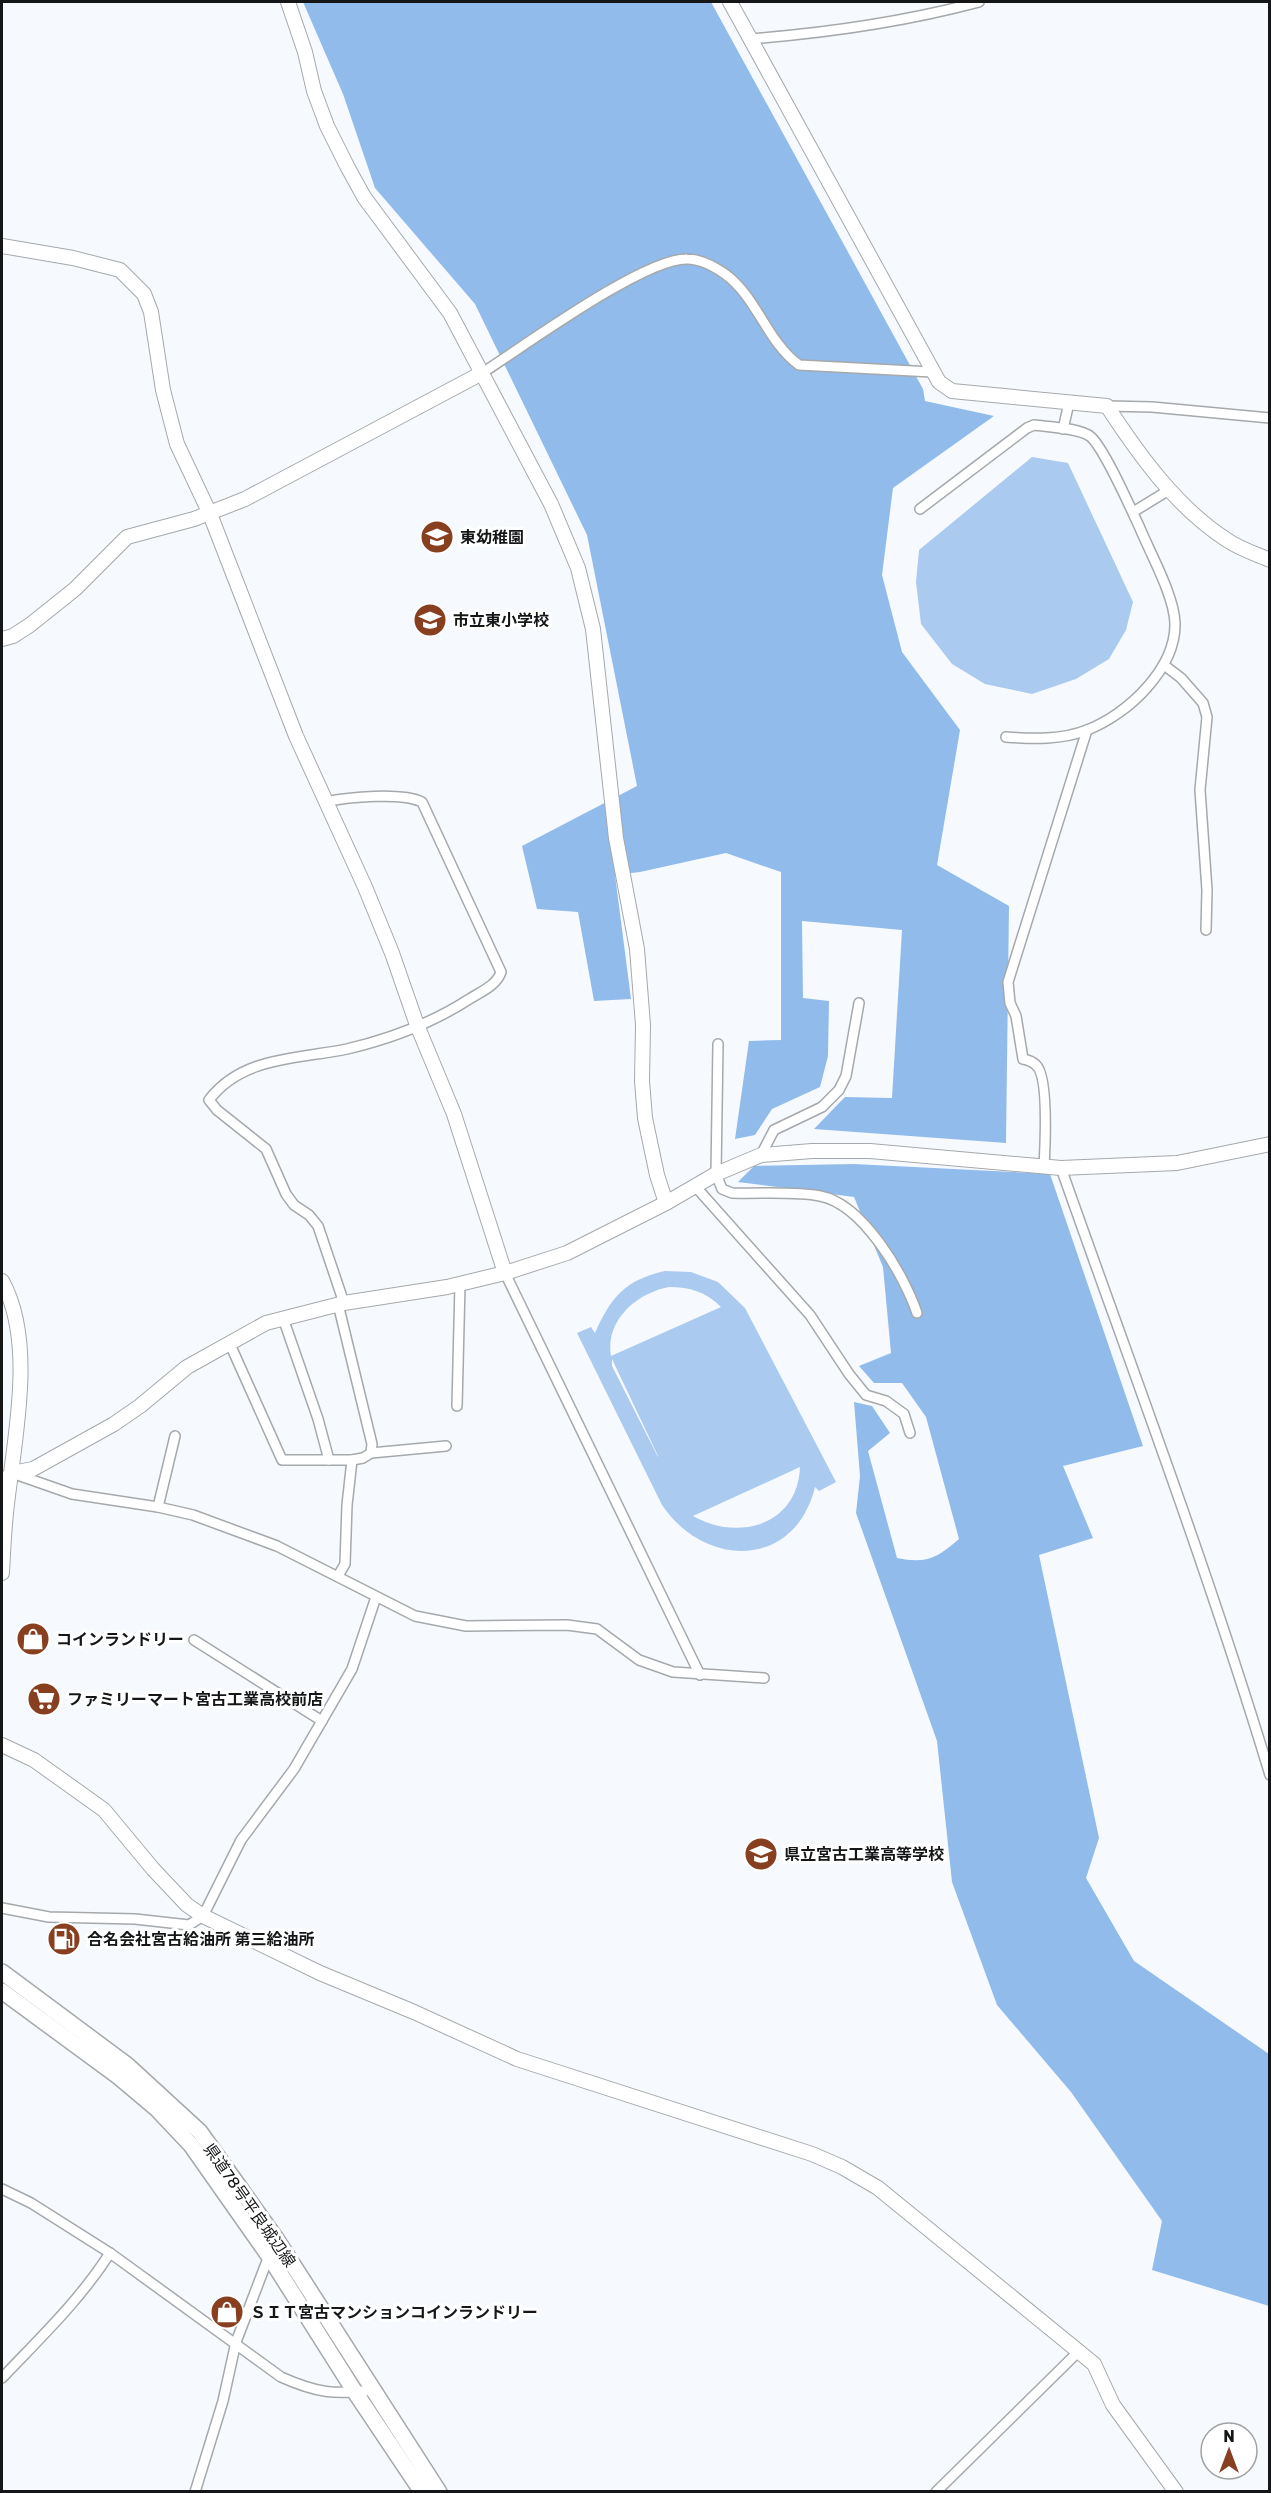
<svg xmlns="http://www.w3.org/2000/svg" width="1271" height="2493" font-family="Rubik,'Noto Sans JP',sans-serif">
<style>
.green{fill:#aacaef;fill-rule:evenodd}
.forest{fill:#91bbeb}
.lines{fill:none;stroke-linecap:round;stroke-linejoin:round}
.street-casing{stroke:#a5a9ac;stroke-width:12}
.secondary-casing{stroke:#a5a9ac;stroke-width:16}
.primary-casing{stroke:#a5a9ac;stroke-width:18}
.street{stroke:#fff;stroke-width:9}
.secondary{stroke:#fff;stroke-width:14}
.primary{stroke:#fff;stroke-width:15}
.labels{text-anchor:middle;stroke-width:6;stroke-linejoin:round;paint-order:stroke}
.poi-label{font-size:16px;font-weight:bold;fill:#141617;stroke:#fff;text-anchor:start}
.street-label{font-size:16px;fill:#141617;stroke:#fff}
</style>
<rect width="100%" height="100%" fill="#f6fafe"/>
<!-- green -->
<g class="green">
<polygon points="1032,457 1068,463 1133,602 1126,630 1109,659 1076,679 1032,694 985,684 952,664 921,624 916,582 919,550"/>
<path d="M 665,1271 L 691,1272 L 718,1282 L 745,1308 L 836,1482 L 819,1491 L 815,1487 C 795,1569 705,1569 662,1505 L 577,1333 L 591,1327 L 595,1333 C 611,1297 625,1280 665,1271 ZM 669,1287 C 690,1287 706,1292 721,1307 L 611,1356 C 605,1320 637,1293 669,1287 ZM 612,1359 L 658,1456 L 658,1457 L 612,1366 ZM 800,1467 C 798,1525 738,1542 693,1516 Z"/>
</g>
<!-- forest -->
<g class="forest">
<polygon points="303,2 711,2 923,389 925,401 994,416 893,488 882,575 902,652 960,730 937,865 1009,906 1006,1143 814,1129 845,1097 892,1098 902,930 802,921 803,998 829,1001 828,1056 820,1087 772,1109 755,1135 735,1139 749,1041 781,1040 781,872 726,853 640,872 615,875 631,999 594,1001 578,912 537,909 522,846 637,786 587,535 475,304 375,188 343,94"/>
<path d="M 854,1164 L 1050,1174 L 1143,1446 L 1063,1466 L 1093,1538 L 1039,1555 L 1099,1838 L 1086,1878 L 1134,1961 L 1269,2054 L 1269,2306 L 1152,2270 L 1162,2221 L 1071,2092 L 997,2005 L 952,1882 L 937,1741 L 856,1513 L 860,1476 L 854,1402 L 872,1406 L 890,1433 L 868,1451 L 897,1558 C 927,1564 937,1558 959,1539 L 926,1417 L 902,1383 L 874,1383 L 859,1366 L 891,1353 L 883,1267 L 854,1197 L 738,1182 L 754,1166 Z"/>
</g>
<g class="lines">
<!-- street casing -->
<g class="street-casing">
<g id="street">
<path d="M 749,39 C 827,33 904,22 979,2"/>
<path d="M 482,373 C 523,347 644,258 687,259 C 700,259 715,267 725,274 C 757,297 767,342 799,365 L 932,372"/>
<polyline points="1107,406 1152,407 1270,418"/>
<polyline points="1063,429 1069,403"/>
<path d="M 920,509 L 1027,428 L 1034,425 C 1049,427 1081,428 1091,437 C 1105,450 1130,507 1139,526 C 1150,553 1174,595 1175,623 C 1176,669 1127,715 1087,730 C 1062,740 1033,739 1006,737"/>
<polyline points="1133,512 1169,490"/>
<polyline points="1164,665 1181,678 1203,703 1207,717 1200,790 1207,890 1206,930"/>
<path d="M 325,802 C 348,797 402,792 422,802 L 501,972 C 497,985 481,992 471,998 C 434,1022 390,1039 347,1049 C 299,1059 242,1056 209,1100 L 217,1110 L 266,1149 L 286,1194 L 294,1205 L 309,1215 L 318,1226 L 344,1303"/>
<path d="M 718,1044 L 716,1174 L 722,1189 L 732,1193 C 760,1194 794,1191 820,1196 C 863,1204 904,1275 917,1313"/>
<polyline points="761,1155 774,1130 822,1107 839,1090 846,1076 859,1003"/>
<path d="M 1044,1167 C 1045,1148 1049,1076 1036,1065 C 1033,1062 1028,1060 1023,1059 L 1016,1016 L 1010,1003 L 1008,982 L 1087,730"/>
<path d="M 1061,1168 C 1132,1369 1208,1570 1270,1775"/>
<polyline points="695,1186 810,1315 849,1374 866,1395 886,1401 904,1414 910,1433"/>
<polyline points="505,1273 700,1675"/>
<polyline points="338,1304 372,1444 371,1453"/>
<polyline points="283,1318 318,1419 329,1460"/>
<polyline points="229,1342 282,1460 352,1460 363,1458 371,1453 446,1446"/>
<polyline points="457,1406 460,1284"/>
<polyline points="2,1477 12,1473 72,1494 158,1507 193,1515 277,1546 415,1616 466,1626 567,1625 597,1629 639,1660 673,1672 764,1678"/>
<polyline points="158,1507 175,1436"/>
<polyline points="338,1576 345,1564 347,1505 352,1460"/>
<polyline points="194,1640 322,1721"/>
<polyline points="2,1908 49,1917 135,1919 189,1925 203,1916 241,1840 294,1769 341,1688 352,1669 376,1597"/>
<path d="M 2,2189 L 31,2203 L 110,2253 L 281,2377 C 317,2393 334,2395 373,2390"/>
<path d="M 2,2378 C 40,2338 80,2300 110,2253"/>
<polyline points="195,2492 223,2401 236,2342 270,2253"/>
<polyline points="936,2492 1078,2352"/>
</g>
</g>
<!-- secondary casing -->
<g class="secondary-casing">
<g id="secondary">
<polyline points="288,2 305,52 314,91 327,126 347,166 364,197 450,313 551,504 578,568 593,629 616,838 637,949 643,1025 642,1081 645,1118 657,1175 666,1203"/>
<path d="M 730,2 L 939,382 L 952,391 L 1107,406 C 1139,455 1177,508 1227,540 C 1240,549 1256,554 1270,560"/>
<polyline points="2,246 73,258 120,270 144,294 151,312 163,390 177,444 210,514 296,736 365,887 392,953 417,1025 454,1114 505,1273"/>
<polyline points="2,639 13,636 30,625 75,589 127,537 194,519 245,499 482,373"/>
<path d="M 2,1281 C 37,1344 13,1444 6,1513 C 4,1533 3,1553 2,1573"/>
<polyline points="12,1473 33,1469 114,1424 140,1406 187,1367 266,1323 344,1303 447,1287 505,1273 567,1253 666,1203 716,1174 761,1155 812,1151 870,1151 1061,1168 1177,1163 1270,1144"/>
<polyline points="2,1745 34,1760 104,1810 153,1869 187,1905 203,1916 320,1973 414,2012 517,2059 812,2154 842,2167 878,2188 1094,2364 1113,2405 1176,2492"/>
</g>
</g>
<!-- primary casing -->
<g class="primary-casing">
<g id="primary">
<polyline points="2,1972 127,2065 200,2132 277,2240 439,2492"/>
<polyline points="2,1991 119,2077 157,2109 191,2145 269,2256 355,2392 422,2492"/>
</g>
</g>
<!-- street -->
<use href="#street" class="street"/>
<!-- secondary -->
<use href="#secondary" class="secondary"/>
<!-- primary -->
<use href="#primary" class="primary"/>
</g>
<!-- icons -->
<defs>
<g id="school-disc" transform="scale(1.725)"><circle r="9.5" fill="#873f20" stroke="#fff"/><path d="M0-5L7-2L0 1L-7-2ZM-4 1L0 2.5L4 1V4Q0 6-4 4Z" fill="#fff"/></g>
<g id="shop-disc" transform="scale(1.725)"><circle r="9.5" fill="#873f20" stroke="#fff"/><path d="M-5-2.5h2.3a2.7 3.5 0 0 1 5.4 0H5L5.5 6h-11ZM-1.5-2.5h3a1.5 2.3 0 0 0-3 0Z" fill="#fff"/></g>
<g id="supermarket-disc" transform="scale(1.725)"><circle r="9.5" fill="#873f20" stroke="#fff"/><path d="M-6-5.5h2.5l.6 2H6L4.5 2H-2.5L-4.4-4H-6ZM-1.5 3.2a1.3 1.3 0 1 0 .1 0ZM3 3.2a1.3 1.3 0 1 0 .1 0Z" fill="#fff"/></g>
<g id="fuel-disc" transform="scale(1.725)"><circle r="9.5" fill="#873f20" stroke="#fff"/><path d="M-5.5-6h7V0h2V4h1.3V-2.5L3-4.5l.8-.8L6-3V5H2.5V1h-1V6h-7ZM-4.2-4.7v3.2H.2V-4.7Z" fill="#fff"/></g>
</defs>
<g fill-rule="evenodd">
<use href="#school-disc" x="437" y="537"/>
<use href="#school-disc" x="430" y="620"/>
<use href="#shop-disc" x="33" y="1639"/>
<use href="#supermarket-disc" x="44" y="1699"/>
<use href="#school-disc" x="761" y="1854"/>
<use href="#fuel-disc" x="64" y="1939"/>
<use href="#shop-disc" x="227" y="2312"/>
</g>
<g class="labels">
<!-- poi labels -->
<g class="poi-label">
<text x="460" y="543">東幼稚園</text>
<text x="453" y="626">市立東小学校</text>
<text x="56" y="1645">コインランドリー</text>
<text x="67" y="1705">ファミリーマート宮古工業高校前店</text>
<text x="784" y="1860">県立宮古工業高等学校</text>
<text x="87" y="1945">合名会社宮古給油所 第三給油所</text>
<text x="250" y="2318">ＳＩＴ宮古マンションコインランドリー</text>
</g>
<!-- street labels -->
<g class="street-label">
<text transform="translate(250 2205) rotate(55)" y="6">県道78号平良城辺線</text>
</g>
</g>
<!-- border -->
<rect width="1271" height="2493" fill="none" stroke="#141617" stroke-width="6"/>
<!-- north arrow -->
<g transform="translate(1229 2451)"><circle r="28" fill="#ffffff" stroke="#a1a2a2" stroke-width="1.5"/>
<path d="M0-4.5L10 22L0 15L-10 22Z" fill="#873f20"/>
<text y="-9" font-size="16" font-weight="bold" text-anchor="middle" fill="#141617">N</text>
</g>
</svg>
